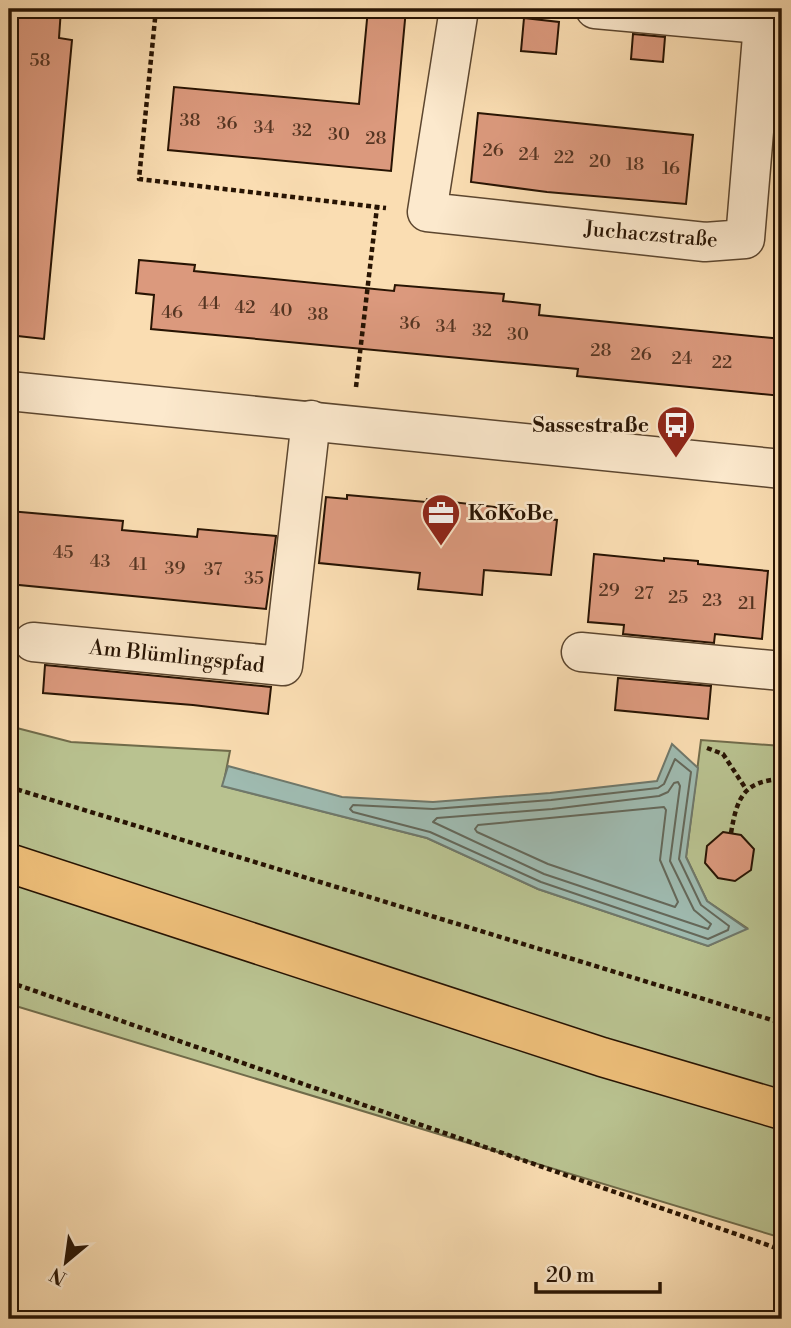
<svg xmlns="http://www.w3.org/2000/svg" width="791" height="1328" font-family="'Libre Bodoni',serif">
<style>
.green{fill:#b9c290;stroke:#706b4a;stroke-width:2}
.water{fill:#9fbbb1;stroke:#6f786b;stroke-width:2}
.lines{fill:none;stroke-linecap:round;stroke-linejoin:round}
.shore{stroke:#64685a;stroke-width:2}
.building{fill:#db997d;stroke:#281403;stroke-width:2}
.minor-casing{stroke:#5c462f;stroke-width:41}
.primary-casing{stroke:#281403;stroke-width:41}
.path{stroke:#281403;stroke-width:4.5;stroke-dasharray:5 3.5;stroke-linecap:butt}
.minor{stroke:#fce9cd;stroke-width:38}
.primary{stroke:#edbe79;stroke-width:38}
.labels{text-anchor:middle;stroke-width:5;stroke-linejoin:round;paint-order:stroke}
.number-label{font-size:18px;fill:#553522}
.street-label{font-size:21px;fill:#281403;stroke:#fce9cd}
.poi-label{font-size:21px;font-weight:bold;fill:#281403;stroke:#fce9cd;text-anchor:end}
</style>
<rect width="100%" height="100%" fill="#faddb2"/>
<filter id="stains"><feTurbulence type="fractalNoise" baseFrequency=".00286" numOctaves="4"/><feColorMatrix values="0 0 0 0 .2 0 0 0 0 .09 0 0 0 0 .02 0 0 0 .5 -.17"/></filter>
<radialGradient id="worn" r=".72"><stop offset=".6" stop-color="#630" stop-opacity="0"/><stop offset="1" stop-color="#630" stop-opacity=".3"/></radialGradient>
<!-- green -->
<polygon class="green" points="9,726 71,742 230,751 223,786 427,838 538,889 708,946 747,928 707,901 686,857 701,740 782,746 782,1238 9,1004"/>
<!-- water -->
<polygon class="water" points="672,744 698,768 686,857 707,901 747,929 708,946 538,889 427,838 222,786 228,766 342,797 433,802 550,793 657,781"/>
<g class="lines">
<!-- shore -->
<g class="shore">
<polygon points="675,759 691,772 679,859 701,905 729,926 728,930 708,939 541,882 430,832 353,812 350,809 353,805 433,809 551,800 658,788 664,784"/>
<polygon points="678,782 680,786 670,861 694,910 711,924 708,929 544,874 433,822 437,818 552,809 659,796 668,792 674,783"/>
<polygon points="664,807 666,810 660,860 678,902 675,907 548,864 477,832 475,829 478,825"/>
</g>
</g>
<!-- building -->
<g class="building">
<polygon points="9,9 61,9 59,38 72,40 44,339 9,335"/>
<polygon points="368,9 406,9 391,171 168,150 174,87 359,104"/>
<polygon points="524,18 559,22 556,54 521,51"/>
<polygon points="633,34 665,37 663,62 631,59"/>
<polygon points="478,113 693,135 686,204 547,192 471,182"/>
<polygon points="139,260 195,265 194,271 394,291 395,285 504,294 503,301 540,305 539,315 782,339 782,396 577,376 578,369 151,329 154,295 136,293"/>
<polygon points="347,495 426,502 427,499 538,512 538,518 557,520 551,575 484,570 482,595 418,589 420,573 319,563 326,497 347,499"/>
<polygon points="9,511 123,521 122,530 197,537 198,529 276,536 266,609 9,584"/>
<polygon points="594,554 664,561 664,558 698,561 698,564 768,571 762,639 715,634 714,643 623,634 624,625 588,622"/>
<polygon points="45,665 271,687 268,714 193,705 43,693"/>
<polygon points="618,678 711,686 708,719 615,710"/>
<polygon points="723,832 741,835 754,849 751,870 735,881 718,878 705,863 707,846"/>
</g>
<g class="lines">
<!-- minor casing -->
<g class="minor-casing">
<g id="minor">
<polyline points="459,9 427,212 705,242 745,239 763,24"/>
<polyline points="595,9 782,26"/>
<polyline points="9,391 782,469"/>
<polyline points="33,642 283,666 311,420"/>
<polyline points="581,652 782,671"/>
</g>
</g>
<!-- primary casing -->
<g class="primary-casing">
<polyline id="primary" points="9,863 602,1057 782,1110"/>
</g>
<!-- path -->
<g class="path">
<polyline points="156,9 139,179 386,208"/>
<polyline points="356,387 377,207"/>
<polyline points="707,748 723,754 746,789"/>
<polyline points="9,787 782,1023"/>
<path d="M 731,833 C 737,798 743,781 782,779"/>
<polyline points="9,982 782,1250"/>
</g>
<!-- minor -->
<use href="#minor" class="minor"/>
<!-- primary -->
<use href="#primary" class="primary"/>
</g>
<!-- icons -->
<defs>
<g id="bus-pin" transform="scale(2.0125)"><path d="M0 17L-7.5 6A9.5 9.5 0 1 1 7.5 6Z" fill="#8f2418" stroke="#fce9cd"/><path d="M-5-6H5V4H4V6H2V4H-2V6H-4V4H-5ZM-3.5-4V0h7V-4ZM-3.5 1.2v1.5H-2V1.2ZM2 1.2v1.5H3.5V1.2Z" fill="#fff"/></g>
<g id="office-pin" transform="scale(2.0125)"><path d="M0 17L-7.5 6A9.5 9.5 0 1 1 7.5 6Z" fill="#8f2418" stroke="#fce9cd"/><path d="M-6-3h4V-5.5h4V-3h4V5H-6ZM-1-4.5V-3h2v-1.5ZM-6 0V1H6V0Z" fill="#fff"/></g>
</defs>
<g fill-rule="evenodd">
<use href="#bus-pin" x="676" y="425"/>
<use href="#office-pin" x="441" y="513"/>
</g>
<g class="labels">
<!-- number labels -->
<g class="number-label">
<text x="40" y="66">58</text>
<text x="190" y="126">38</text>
<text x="227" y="129">36</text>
<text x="264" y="133">34</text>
<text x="302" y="136">32</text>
<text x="339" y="140">30</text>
<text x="376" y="144">28</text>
<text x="493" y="156">26</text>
<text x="529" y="160">24</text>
<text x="564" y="163">22</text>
<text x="600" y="167">20</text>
<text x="635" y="170">18</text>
<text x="671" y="174">16</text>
<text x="209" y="309">44</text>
<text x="245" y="313">42</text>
<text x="281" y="316">40</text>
<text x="172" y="318">46</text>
<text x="318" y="320">38</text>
<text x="410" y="329">36</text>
<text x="446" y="332">34</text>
<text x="482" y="336">32</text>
<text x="518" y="340">30</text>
<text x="601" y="356">28</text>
<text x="641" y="360">26</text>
<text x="682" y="364">24</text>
<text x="722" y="368">22</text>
<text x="63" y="558">45</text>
<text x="100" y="567">43</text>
<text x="138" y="570">41</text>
<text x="175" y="574">39</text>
<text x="213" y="575">37</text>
<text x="254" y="584">35</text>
<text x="609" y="596">29</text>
<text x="644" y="599">27</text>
<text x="678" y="603">25</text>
<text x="712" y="606">23</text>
<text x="747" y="609">21</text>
</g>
<!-- street labels -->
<g class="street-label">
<text transform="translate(651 234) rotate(5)" y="7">Juchaczstraße</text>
<text transform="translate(177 656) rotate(6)" y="7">Am Blümlingspfad</text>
</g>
<!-- poi labels -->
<g class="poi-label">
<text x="649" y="432">Sassestraße</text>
<text x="468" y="520" text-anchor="start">KoKoBe</text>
</g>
</g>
<!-- margin -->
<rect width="791" height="1328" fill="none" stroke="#faddb2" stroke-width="35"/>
<rect x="10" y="10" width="770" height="1307" fill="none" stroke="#281403" stroke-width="3.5"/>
<rect x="18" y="18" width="756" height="1293" fill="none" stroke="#281403" stroke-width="2"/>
<!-- north arrow -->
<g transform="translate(66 1262) rotate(209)" stroke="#fce9cd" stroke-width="5" paint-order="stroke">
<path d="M0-5L12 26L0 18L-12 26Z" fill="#281403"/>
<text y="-10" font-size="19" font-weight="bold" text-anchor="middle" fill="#281403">N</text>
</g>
<!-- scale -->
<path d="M536 1282v10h124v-10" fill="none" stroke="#281403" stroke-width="3.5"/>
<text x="546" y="1282" font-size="21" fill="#281403" stroke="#fce9cd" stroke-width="5" paint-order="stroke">20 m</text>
<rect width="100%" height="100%" filter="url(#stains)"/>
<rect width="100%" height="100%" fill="url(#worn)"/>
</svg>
